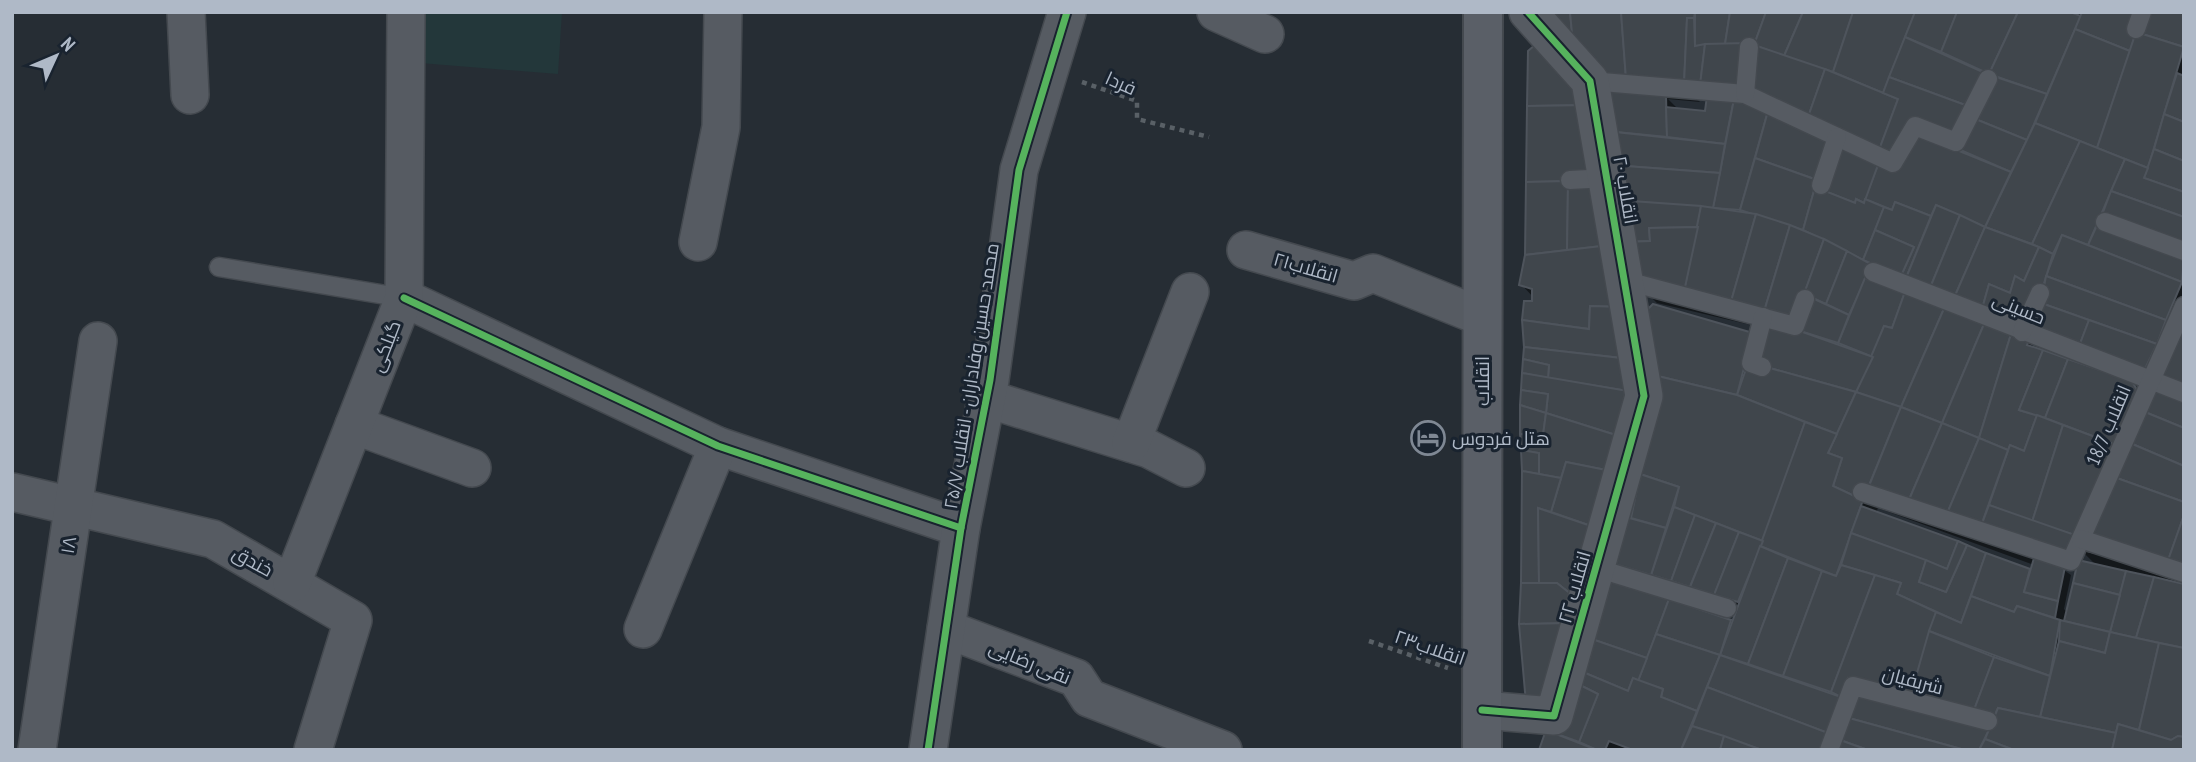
<svg xmlns="http://www.w3.org/2000/svg" width="2196" height="762" font-family="'PT Sans Narrow',Cairo,sans-serif">
<style>
.green{fill:#23373a}
.shadow{fill:#0007;fill-rule:evenodd}
.building{fill:#40464c;stroke:#4e545c;stroke-width:2}
.lines{fill:none;stroke-linecap:round;stroke-linejoin:round}
.service-casing{stroke:#44494f;stroke-width:21}
.minor-casing{stroke:#44494f;stroke-width:40}
.secondary-casing{stroke:#44494f;stroke-width:42}
.path{stroke:#596066;stroke-width:4.5;stroke-dasharray:5 5;stroke-linecap:butt}
.service{stroke:#565b62;stroke-width:18}
.minor{stroke:#565b62;stroke-width:37}
.secondary{stroke:#5a5f67;stroke-width:38}
.cycleway-casing{stroke:#19232f;stroke-width:11}
.cycleway{stroke:#56b35d;stroke-width:7}
.labels{text-anchor:middle;stroke-width:6;stroke-linejoin:round;paint-order:stroke}
.street-label{font-size:19px;fill:#afb9c7;stroke:#19232f}
.poi-label{font-size:19px;fill:#afb9c7;stroke:#19232f;text-anchor:start}
</style>
<rect width="100%" height="100%" fill="#262d34"/>
<!-- green -->
<polygon class="green" points="425,12 562,12 558,74 420,63"/>
<!-- shadow -->
<path class="shadow" d="M 1538,12 L 2184,12 L 2184,750 L 1541,750 L 1603,578 L 1732,622 L 1737,610 L 1622,575 L 1609,562 L 1632,521 L 1641,474 L 1752,334 L 1764,328 L 1657,303 L 1643,289 L 1624,485 L 1521,624 L 1523,470 L 1534,302 L 1534,298 L 1521,284 L 1527,256 L 1530,52 L 1542,41 ZM 1679,77 L 1703,100 L 1703,91 L 1708,98 L 1706,113 L 1679,110 L 1668,99 L 1700,102 L 1677,79 ZM 1926,132 L 1960,149 L 1967,156 ZM 2028,341 L 2158,390 L 2145,396 L 2131,383 L 2037,350 ZM 1878,508 L 2034,565 L 2031,573 L 1876,513 ZM 2085,554 L 2097,566 L 2081,562 ZM 2046,558 L 2078,567 L 2068,613 L 2064,609 L 2071,575 Z"/>
<!-- building -->
<g class="building">
<polygon points="1543,12 1570,12 1574,55"/>
<polygon points="1570,12 1621,12 1626,79 1602,77 1574,55"/>
<polygon points="1621,12 1695,12 1694,18 1687,18 1684,84 1626,79"/>
<polygon points="1695,12 1730,12 1725,44 1695,46"/>
<polygon points="1730,12 1766,12 1754,45 1725,44"/>
<polygon points="1766,12 1803,12 1784,56 1754,45"/>
<polygon points="1803,12 1853,12 1833,72 1784,56"/>
<polygon points="1853,12 1915,12 1883,93 1833,72"/>
<polygon points="1915,12 1957,12 1941,52 1905,37"/>
<polygon points="1957,12 2018,12 1989,74 1941,52"/>
<polygon points="2018,12 2070,12 2081,16 2047,94 1989,74"/>
<polygon points="2082,12 2137,12 2136,32 2130,51 2075,29"/>
<polygon points="2147,12 2184,12 2184,47 2139,33"/>
<polygon points="1687,18 1694,18 1695,46 1705,44 1700,85 1684,84"/>
<polygon points="2075,29 2130,51 2097,148 2035,123"/>
<polygon points="2136,32 2184,47 2148,168 2097,148"/>
<polygon points="1905,37 1985,73 1968,106 1889,77"/>
<polygon points="1542,39 1590,105 1527,106 1528,51"/>
<polygon points="1746,43 1740,89 1700,85 1705,44"/>
<polygon points="1754,45 1825,69 1808,117 1753,91 1756,75 1750,73"/>
<polygon points="1825,69 1898,99 1879,150 1808,117"/>
<polygon points="2177,73 2184,76 2184,122 2164,114"/>
<polygon points="1993,76 2047,94 2027,140 1973,118"/>
<polygon points="1889,77 1968,106 1954,137 1913,120 1892,156 1879,150 1898,99 1883,93"/>
<polygon points="1598,86 1635,88 1635,94 1666,95 1667,137 1606,131"/>
<polygon points="1707,96 1734,99 1725,144 1667,137 1666,107 1705,111"/>
<polygon points="1734,99 1768,111 1740,210 1713,208"/>
<polygon points="1590,105 1600,174 1568,181 1526,182 1527,106"/>
<polygon points="1768,111 1830,138 1817,180 1755,158"/>
<polygon points="2164,114 2184,122 2184,161 2154,149"/>
<polygon points="1973,118 2027,140 2011,172 1958,149"/>
<polygon points="2035,123 2080,141 2032,244 1985,227"/>
<polygon points="1606,131 1725,144 1720,173 1612,165"/>
<polygon points="1915,133 2011,172 1985,227 1936,205 1931,216 1895,202 1892,210 1865,199 1879,162"/>
<polygon points="2080,141 2125,159 2088,245 2062,235 2053,254 2032,244"/>
<polygon points="1838,143 1879,162 1864,203 1856,199 1855,203 1824,191"/>
<polygon points="2154,149 2184,161 2184,192 2144,178"/>
<polygon points="1755,158 1817,180 1803,230 1740,210"/>
<polygon points="2125,159 2148,168 2144,178 2184,192 2184,217 2111,191"/>
<polygon points="1612,165 1720,173 1713,208 1617,200"/>
<polygon points="1568,181 1567,250 1525,255 1526,182"/>
<polygon points="1604,183 1610,245 1567,250 1568,185"/>
<polygon points="1815,187 1855,203 1856,199 1864,203 1865,199 1884,207 1863,260 1803,230"/>
<polygon points="2111,191 2184,217 2184,247 2102,215"/>
<polygon points="1617,200 1701,206 1698,227 1649,228 1650,241 1623,242"/>
<polygon points="1895,202 1931,216 1906,278 1901,276 1914,247 1875,230 1884,207 1892,210"/>
<polygon points="1936,205 1960,215 1930,288 1906,278"/>
<polygon points="1701,206 1756,214 1728,312 1682,301"/>
<polygon points="1756,214 1790,225 1763,315 1728,312"/>
<polygon points="1960,215 1985,227 1954,298 1930,288"/>
<polygon points="2098,223 2184,255 2182,282 2088,245"/>
<polygon points="1790,225 1824,239 1794,322 1763,315"/>
<polygon points="1698,227 1682,301 1642,290 1623,242 1650,241 1649,228"/>
<polygon points="1985,227 2039,247 2024,281 2015,276 2010,293 1989,284 1982,309 1954,298"/>
<polygon points="1875,230 1914,247 1901,276 1863,260"/>
<polygon points="2062,235 2182,282 2166,320 2046,276"/>
<polygon points="1824,239 1847,251 1826,304 1804,294"/>
<polygon points="1610,245 1623,307 1590,306 1589,329 1522,320 1524,301 1532,301 1532,289 1519,285 1525,255"/>
<polygon points="2039,247 2053,254 2042,290 2021,325 1982,309 1989,284 2010,293 2015,276 2024,281"/>
<polygon points="1847,251 1872,265 1849,315 1826,304"/>
<polygon points="1867,273 1906,289 1892,328 1884,326 1873,357 1838,343"/>
<polygon points="2046,276 2166,320 2157,344 2041,303"/>
<polygon points="1906,289 1946,304 1901,407 1856,392 1884,326 1892,328"/>
<polygon points="1810,297 1849,315 1838,343 1797,330"/>
<polygon points="2041,303 2089,320 2078,349 2029,330"/>
<polygon points="1653,304 1753,333 1737,395 1645,373 1641,316"/>
<polygon points="1946,304 1984,324 1942,423 1901,407"/>
<polygon points="1590,306 1623,307 1630,359 1524,347 1522,320 1589,329"/>
<polygon points="2089,320 2157,344 2143,373 2078,349"/>
<polygon points="2184,321 2184,387 2159,379"/>
<polygon points="1763,324 1797,330 1873,357 1856,392 1766,367 1755,360"/>
<polygon points="1984,324 2011,334 1979,438 1942,423"/>
<polygon points="2011,334 2029,340 2027,345 2043,350 2019,410 2037,415 2024,451 2010,445 2008,450 1979,438"/>
<polygon points="1524,347 1630,359 1628,391 1548,378 1549,365 1523,359"/>
<polygon points="2043,350 2068,359 2045,418 2019,410"/>
<polygon points="1523,359 1549,365 1548,378 1522,373"/>
<polygon points="2068,359 2132,381 2137,390 2114,444 2045,418"/>
<polygon points="1747,366 1766,367 1856,392 1837,434 1737,395"/>
<polygon points="1522,373 1628,391 1619,436 1546,413 1548,394 1521,390"/>
<polygon points="1645,373 1737,395 1805,422 1763,541 1674,507 1679,487 1640,474"/>
<polygon points="2157,388 2184,397 2184,428 2145,412"/>
<polygon points="1521,390 1548,394 1546,413 1520,405"/>
<polygon points="1856,392 1901,407 1863,500 1833,486 1842,458 1828,453"/>
<polygon points="1520,405 1546,413 1543,435 1520,434"/>
<polygon points="1901,407 1942,423 1905,509 1865,496"/>
<polygon points="2145,412 2184,428 2184,466 2130,443"/>
<polygon points="1546,413 1619,436 1611,471 1566,462 1561,478 1539,474 1539,453 1521,450 1520,434 1543,435"/>
<polygon points="2037,415 2063,425 2032,522 1989,505 2010,445 2024,451"/>
<polygon points="1805,422 1837,434 1828,453 1842,458 1833,486 1863,500 1836,576 1760,546"/>
<polygon points="1942,423 1979,438 1943,523 1905,509"/>
<polygon points="2063,425 2114,444 2075,535 2032,522"/>
<polygon points="1979,438 2008,450 1977,537 1943,523"/>
<polygon points="2130,443 2184,466 2184,502 2114,477"/>
<polygon points="1521,450 1539,453 1539,474 1522,471"/>
<polygon points="1566,462 1611,471 1594,527 1551,512"/>
<polygon points="1522,471 1561,478 1551,512 1538,508 1539,583 1521,583"/>
<polygon points="1640,474 1679,487 1666,528 1631,518"/>
<polygon points="2114,477 2184,502 2184,515 2165,569 2078,549"/>
<polygon points="1989,505 2075,535 2066,555 1977,537"/>
<polygon points="1861,506 1958,541 1947,569 1851,533"/>
<polygon points="1674,507 1695,515 1671,581 1651,575"/>
<polygon points="1538,508 1594,527 1572,595 1557,583 1539,583"/>
<polygon points="1695,515 1716,523 1690,587 1671,581"/>
<polygon points="2184,515 2184,573 2165,569"/>
<polygon points="1622,516 1666,528 1651,575 1607,562"/>
<polygon points="1716,523 1739,532 1714,595 1690,587"/>
<polygon points="1739,532 1763,541 1738,602 1714,595"/>
<polygon points="1851,533 1926,560 1919,582 1946,592 1967,545 1986,553 1961,623 1897,594 1901,583 1841,565"/>
<polygon points="1958,541 1967,545 1946,592 1919,582 1926,560 1947,569"/>
<polygon points="1760,546 1788,558 1748,664 1720,655"/>
<polygon points="1986,553 2030,569 2024,592 2058,601 2055,618 2017,606 2014,612 1971,596"/>
<polygon points="1788,558 1822,571 1783,676 1748,664"/>
<polygon points="2034,558 2065,567 2058,601 2024,592"/>
<polygon points="2078,560 2126,571 2120,595 2073,583"/>
<polygon points="1841,565 1875,575 1831,692 1783,676 1822,571 1836,576"/>
<polygon points="2126,571 2154,577 2136,638 2110,632"/>
<polygon points="1875,575 1901,583 1897,594 1936,612 1911,694 1848,678 1841,697 1831,692"/>
<polygon points="1602,576 1669,599 1647,658 1586,637"/>
<polygon points="2154,577 2184,584 2184,648 2136,638"/>
<polygon points="1521,583 1557,583 1572,595 1570,623 1519,624"/>
<polygon points="2073,583 2120,595 2110,632 2064,621"/>
<polygon points="1971,596 2014,612 2017,606 2060,620 2050,676 1929,631 1936,612 1961,623"/>
<polygon points="1669,599 1731,620 1720,655 1656,634"/>
<polygon points="2060,620 2110,632 2105,653 2059,641"/>
<polygon points="1570,623 1541,705 1526,703 1519,624"/>
<polygon points="1929,631 1994,657 1974,710 1911,694"/>
<polygon points="2110,632 2159,643 2139,730 2118,724 2116,733 2040,717 2059,641 2105,653"/>
<polygon points="1656,634 1720,655 1697,711 1661,697 1663,689 1638,681"/>
<polygon points="1586,637 1647,658 1638,681 1633,678 1628,691 1578,670"/>
<polygon points="2159,643 2184,648 2184,737 2178,736 2171,740 2139,730"/>
<polygon points="1720,655 1841,697 1828,733 1707,687"/>
<polygon points="1994,657 2050,676 2040,717 1998,708 1995,715 1974,710"/>
<polygon points="1578,670 1628,691 1633,678 1663,689 1661,697 1697,711 1681,750 1633,750 1609,741 1605,750 1597,750 1579,742 1598,694 1574,682"/>
<polygon points="1574,682 1598,694 1579,742 1546,730"/>
<polygon points="1707,687 1828,733 1822,750 1762,750 1692,726"/>
<polygon points="1864,694 1990,728 1979,750 1965,750 1849,718 1856,699"/>
<polygon points="1998,708 2116,733 2112,750 2014,750 1985,739"/>
<polygon points="1849,718 1965,750 1868,750 1840,740"/>
<polygon points="2118,724 2171,740 2178,736 2184,737 2184,750 2112,750"/>
<polygon points="1692,726 1724,736 1720,750 1681,750"/>
<polygon points="1546,730 1597,750 1539,750"/>
<polygon points="1724,736 1762,750 1720,750"/>
<polygon points="1985,739 2014,750 1979,750"/>
<polygon points="1840,740 1868,750 1837,750"/>
</g>
<g class="lines">
<!-- service casing -->
<g class="service-casing">
<g id="service">
<polyline points="2136,29 2142,12"/>
<polyline points="1590,81 1745,94 1893,163 1915,126 1956,142 1988,79"/>
<polyline points="1745,94 1749,47"/>
<polyline points="1570,180 1607,178"/>
<polyline points="1821,185 1837,137"/>
<polyline points="2105,222 2184,251"/>
<polyline points="219,267 404,298"/>
<polyline points="1873,272 2184,393"/>
<polyline points="1627,281 1795,326 1805,299"/>
<polyline points="2022,332 2040,293"/>
<polyline points="1762,367 1751,363 1763,317"/>
<polyline points="1862,492 2071,561 2184,306"/>
<polyline points="2081,539 2184,573"/>
<polyline points="1596,568 1727,608"/>
<polyline points="1829,750 1853,686 1988,721"/>
</g>
</g>
<!-- minor casing -->
<g class="minor-casing">
<g id="minor">
<polyline points="186,12 190,95"/>
<polyline points="1216,12 1265,34"/>
<polyline points="698,242 721,127 723,12"/>
<polyline points="1246,250 1354,281 1373,273 1482,317"/>
<polyline points="404,298 718,446 961,528"/>
<polyline points="985,398 1149,449 1186,468"/>
<polyline points="354,425 472,468"/>
<polyline points="1131,443 1190,292"/>
<polyline points="12,492 213,539 353,620 313,750"/>
<polyline points="292,583 404,298 406,12"/>
<polyline points="643,629 718,446"/>
<polyline points="946,629 1076,678 1089,698 1223,750"/>
<polyline points="1482,710 1554,716 1644,396 1590,81 1528,12"/>
<polyline points="37,750 98,341"/>
<polyline points="928,750 961,528 990,380 1019,170 1067,12"/>
</g>
</g>
<!-- secondary casing -->
<g class="secondary-casing">
<polyline id="secondary" points="1482,750 1483,12"/>
</g>
<!-- path -->
<g class="path">
<polyline points="1082,82 1137,101 1137,119 1209,137"/>
<polyline points="1369,641 1448,668"/>
</g>
<!-- service -->
<use href="#service" class="service"/>
<!-- minor -->
<use href="#minor" class="minor"/>
<!-- secondary -->
<use href="#secondary" class="secondary"/>
<!-- cycleway casing -->
<g class="cycleway-casing">
<g id="cycleway">
<polyline points="404,298 718,446 961,528"/>
<polyline points="1482,710 1554,716 1644,396 1590,81 1528,12"/>
<polyline points="928,750 961,528 990,380 1019,170 1067,12"/>
</g>
</g>
<!-- cycleway -->
<use href="#cycleway" class="cycleway"/>
</g>
<!-- icons -->
<defs>
<g id="hotel-ring" transform="scale(1.75)"><circle r="9.5" fill="#19232f" stroke="#7f8894" stroke-width="1.5"/><path d="M-6-4.5h1.5V1H6V5H4.5V3h-9V5H-6ZM-4 0a1.8 1.8 0 1 1 3.6 0ZM.5 0V-2.5h3Q6-2.5 6 0Z" fill="#7f8894"/></g>
</defs>
<g fill-rule="evenodd">
<use href="#hotel-ring" x="1428" y="438"/>
</g>
<g class="labels">
<!-- street labels -->
<g class="street-label">
<text transform="translate(1121 83) rotate(24)" y="7">فردا</text>
<text transform="translate(1626 190) rotate(80)" y="7">انقلاب ۲۰</text>
<text transform="translate(1306 267) rotate(16)" y="7">انقلاب۲۱</text>
<text transform="translate(2019 308) rotate(22)" y="7">حسینی</text>
<text transform="translate(385 346) rotate(-69)" y="7">گیلکی</text>
<text transform="translate(971 376) rotate(-81)" y="7">محمد حسین وفاداران - انقلاب ۲۵/۷</text>
<text transform="translate(1482 381) rotate(-90)" y="7">انقلاب</text>
<text transform="translate(2108 425) rotate(-67)" y="7">انقلاب 18/7</text>
<text transform="translate(68 545) rotate(-81)" y="7">۱۸</text>
<text transform="translate(253 561) rotate(29)" y="7">خندق</text>
<text transform="translate(1574 587) rotate(-74)" y="7">انقلاب ۲۲</text>
<text transform="translate(1430 647) rotate(19)" y="7">انقلاب۲۳</text>
<text transform="translate(1030 662) rotate(22)" y="7">نقی رضایی</text>
<text transform="translate(1913 680) rotate(15)" y="7">شریفیان</text>
</g>
<!-- poi labels -->
<g class="poi-label">
<text x="1452" y="445">هتل فردوس</text>
</g>
</g>
<!-- border -->
<rect width="2196" height="762" fill="none" stroke="#afb9c7" stroke-width="28"/>
<!-- north arrow -->
<g transform="translate(56 56) rotate(46)" stroke="#19232f" stroke-width="5" paint-order="stroke">
<path d="M0-5L12 26L0 18L-12 26Z" fill="#afb9c7"/>
<text y="-10" font-size="19" font-weight="bold" text-anchor="middle" fill="#afb9c7">N</text>
</g>
</svg>
